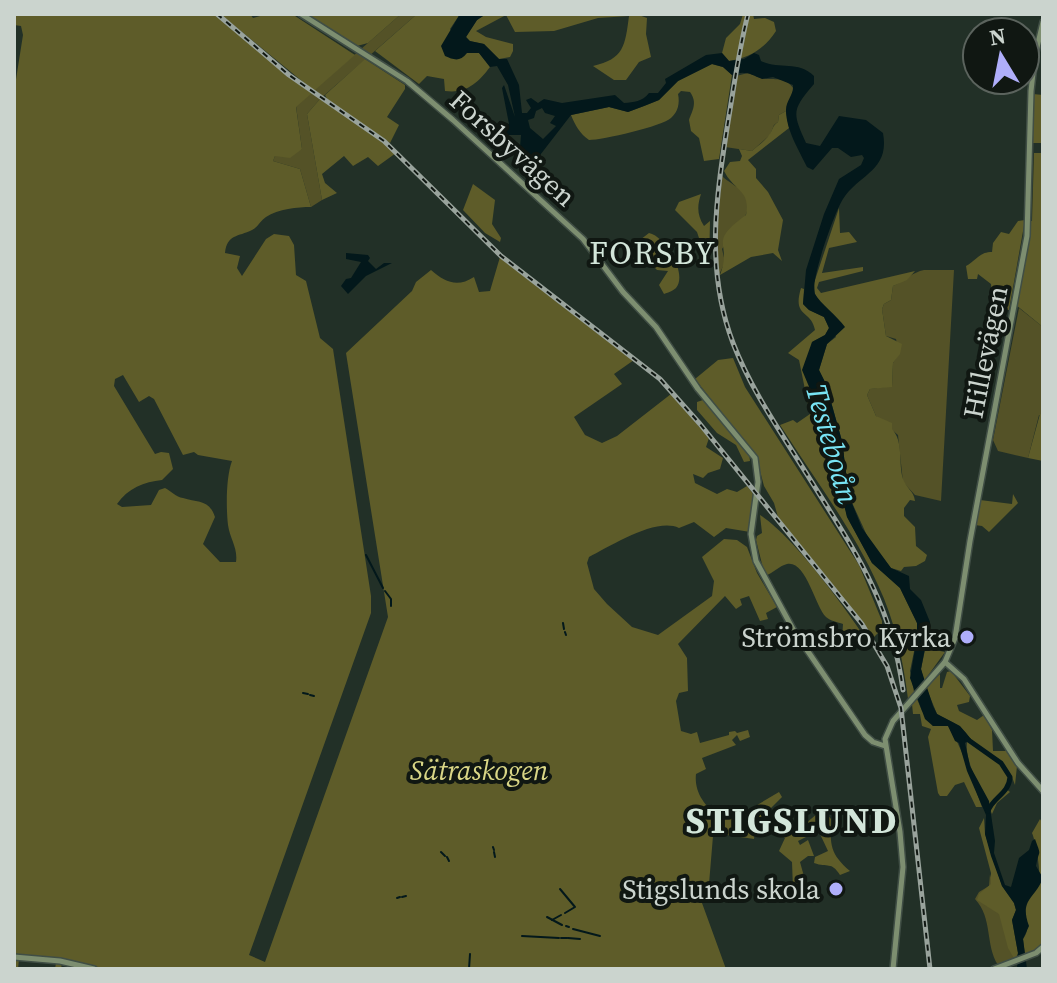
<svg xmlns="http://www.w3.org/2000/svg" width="1057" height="983" font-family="'Source Serif 4',serif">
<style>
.green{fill:#545227}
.forest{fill:#5e5c29;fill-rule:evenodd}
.water{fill:#03181b;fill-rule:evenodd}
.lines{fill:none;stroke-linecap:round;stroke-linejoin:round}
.stream{stroke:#03181b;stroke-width:2}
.river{stroke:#03181b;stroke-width:5}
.secondary-casing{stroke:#404e45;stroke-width:8}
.secondary{stroke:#7d8e70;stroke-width:5}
.rail-casing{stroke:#99a39c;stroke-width:5}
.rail{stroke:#101712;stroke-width:2;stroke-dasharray:6;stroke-linecap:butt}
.poi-dot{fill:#afaefa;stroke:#101712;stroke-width:3}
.labels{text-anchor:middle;stroke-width:8;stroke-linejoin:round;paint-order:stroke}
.street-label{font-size:28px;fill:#cbd4ce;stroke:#101712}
.poi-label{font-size:28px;fill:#cbd4ce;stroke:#101712;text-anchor:end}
.park-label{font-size:28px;font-style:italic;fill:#d9d686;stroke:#101712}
.water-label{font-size:30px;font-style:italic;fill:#78e4f4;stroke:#101712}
.quarter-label{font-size:32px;letter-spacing:2px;fill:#d3e6da;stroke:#101712}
.district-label{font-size:36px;font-weight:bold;letter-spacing:2px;fill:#d3e6da;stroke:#101712}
</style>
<rect width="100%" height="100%" fill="#223027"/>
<!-- green -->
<g class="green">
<polygon points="401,14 417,14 320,99 307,114 322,200 311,207 300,169 273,161 275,156 302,149 296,106"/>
<path d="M 748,73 C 752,74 756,77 761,78 C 775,81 784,75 794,89 L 786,111 L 779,115 L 778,122 L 774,125 L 770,135 L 752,151 L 725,147 L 736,76 Z"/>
<path d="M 722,176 C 728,182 737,186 743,192 C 760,208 731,236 722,249 L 725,262 L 718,277 L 716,235 Z"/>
<path d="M 924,270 L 954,270 L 941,501 L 915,495 L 903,482 L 898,435 L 876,416 L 867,395 L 870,389 L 892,386 L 893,363 L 899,354 L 896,339 L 886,336 L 882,309 L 884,304 L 891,300 L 893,286 C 904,281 913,272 924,270 Z"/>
<polygon points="1019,308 1043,327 1043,416 1039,415 1028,458 998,451 993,440"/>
<path d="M 990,874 L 1015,960 L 998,965 C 985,945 993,918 975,899 L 979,892 L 989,886 Z"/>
</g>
<!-- forest -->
<g class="forest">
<path d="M 14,14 L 214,14 L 312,93 L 296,107 L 302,149 L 290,158 L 275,156 L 273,161 L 300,169 L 311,207 C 298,207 278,209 266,217 C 261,220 258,227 252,230 C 238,237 227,234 225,253 L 240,256 L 237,268 L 242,276 L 266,239 L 274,234 L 289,236 L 294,245 L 296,275 L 306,281 L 320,338 L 333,349 L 371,596 L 371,613 L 249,955 L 265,962 L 388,617 L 346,353 L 412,291 L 416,282 L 431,270 C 445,282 457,288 474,277 L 479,292 L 490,291 L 500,257 L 634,360 L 614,374 L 622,384 L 574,417 L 585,435 L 602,443 L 617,436 L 671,394 L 709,438 L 706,447 L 723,458 L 720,469 L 708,473 L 703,478 L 693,474 L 695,483 L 717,494 L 727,489 L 737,492 L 747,486 L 754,495 L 750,532 L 726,528 L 714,537 L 694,522 L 679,528 C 656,517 611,546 589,557 L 587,563 L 594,589 L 607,604 L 632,627 L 658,635 L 712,596 L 714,581 L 702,557 L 724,539 L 737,540 L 747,547 L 757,573 L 777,607 L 766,613 L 768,619 L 760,621 L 749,596 L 740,599 L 742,605 L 736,609 L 725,596 L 678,644 L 687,658 L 688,691 L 679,693 L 676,701 L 681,731 L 691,734 L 697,732 L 700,743 L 729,735 L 729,732 L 735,731 L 737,733 L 748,730 L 750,737 L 740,741 L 737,735 L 732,740 L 736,745 L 702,758 L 706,769 L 696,774 C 694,791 704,807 719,815 L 727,809 L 732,814 L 742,814 L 779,792 L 782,797 L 756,823 L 751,823 L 750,828 L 755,831 L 754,839 L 727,835 L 713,836 L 709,884 L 698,885 L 698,892 L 726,969 L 186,969 L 183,967 L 181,969 L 92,969 L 62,963 L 61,969 L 55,969 L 56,963 L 19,959 L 18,969 L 14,969 L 14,92 L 23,35 L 21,26 L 14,25 ZM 123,375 L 139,402 L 149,396 L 154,399 L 183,455 L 194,452 L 198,455 L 232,461 C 226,477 226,507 228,525 C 230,539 238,548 236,562 L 220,562 L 203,544 L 215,517 C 209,499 198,503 183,498 C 176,497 171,491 165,488 L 159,490 L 151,505 L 122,507 L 117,504 C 128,488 144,482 162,480 L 173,469 L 169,453 L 161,452 L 155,454 L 114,386 L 115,379 Z"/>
<polygon points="220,14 250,14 253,18 267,14 292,14 355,55 314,91"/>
<polygon points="305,14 401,14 368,43 357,46"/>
<path d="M 417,14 L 460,14 L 450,29 L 466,53 L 479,53 L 490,67 C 478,83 466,94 445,91 L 444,79 L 427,76 L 419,84 L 375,51 Z"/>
<path d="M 486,14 L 636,14 L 647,18 L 646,34 L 651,57 L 639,62 L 626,80 L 614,80 L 593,66 C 624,59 625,46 629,16 L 598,18 L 554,31 L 515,32 L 506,15 L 476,31 L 486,37 L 513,44 L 513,51 L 510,57 L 499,59 L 484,44 L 469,41 L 466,37 L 477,20 Z"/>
<path d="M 743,14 L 753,14 L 754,19 L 765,18 L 774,22 L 776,31 C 764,49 750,58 729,61 L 722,53 L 726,38 L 740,24 Z"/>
<polygon points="365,59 405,85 405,89 387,117 399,125 390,143 327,99 325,95"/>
<path d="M 712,64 L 723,67 L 732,75 L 719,159 L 704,161 L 699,138 L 691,131 L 689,120 C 692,111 698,103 690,92 L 681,91 L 678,94 C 680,103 678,112 671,118 C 663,126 602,140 589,140 C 580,134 575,125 571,115 L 609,107 L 628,112 L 644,106 L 659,100 L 678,81 Z"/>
<polygon points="1033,94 1043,95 1043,143 1033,143"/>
<polygon points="320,99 365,128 396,153 378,166 368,157 353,166 344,156 322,174 325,183 337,193 322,200 307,114"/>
<path d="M 786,111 L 789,128 L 748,160 L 756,169 L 756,178 L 768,192 L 783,220 L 778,250 L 782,261 L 773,253 L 751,257 L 720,275 C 733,241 706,244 746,215 C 751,190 734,191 724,171 L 730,162 L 740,161 L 742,156 L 739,149 L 752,151 C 757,146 765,141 769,135 C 773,130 772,126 778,122 L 779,115 Z"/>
<polygon points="1034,153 1043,153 1043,327 1016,305 1029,221 1032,221"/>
<polygon points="473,184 495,200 492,224 501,238 500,242 485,233 463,210"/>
<path d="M 701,194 C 697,206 697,215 704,226 L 710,221 L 709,268 L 697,232 L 675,210 L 679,202 Z"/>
<path d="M 839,208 L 840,233 L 849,232 L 857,242 L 829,248 L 822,273 L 863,267 L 863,271 L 819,282 L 817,288 L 821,293 L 915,271 L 907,280 L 893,286 L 891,300 L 884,304 L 882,309 L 886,336 L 902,344 L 900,354 L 893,363 L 892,387 L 870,389 L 867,395 L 876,416 L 892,423 L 892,429 C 904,442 898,463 903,479 C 906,488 914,491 915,501 L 910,500 L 904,508 L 904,516 L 915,527 L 916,546 L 927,555 L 925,561 L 916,566 L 904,567 L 901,571 L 891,568 L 869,540 L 849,496 L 842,441 L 826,384 L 819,370 L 827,344 L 836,337 L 815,294 L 814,283 Z"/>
<path d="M 1025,220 L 1009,310 L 993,308 L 991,284 L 978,274 L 977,279 L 968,279 L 966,266 C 977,260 979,252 992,252 L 993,243 L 1001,232 L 1009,234 L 1018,221 Z"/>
<path d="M 649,233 C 665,236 688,274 676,288 C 673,291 667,293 664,294 L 659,285 L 668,271 L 657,270 L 653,266 L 639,267 L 640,255 L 636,243 Z"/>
<path d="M 801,288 L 804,289 L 803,304 L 809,310 L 824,317 L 829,328 L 825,335 L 812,342 L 809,387 L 834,446 L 833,470 L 843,496 L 847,517 L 872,563 L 900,588 L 917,623 L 917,637 L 910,671 L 914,692 L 908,699 C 903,659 895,621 878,585 C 853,529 813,477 780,425 L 793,420 L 797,423 L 810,414 L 799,360 L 788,353 L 815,330 C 811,309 792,318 801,288 Z"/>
<polygon points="733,358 745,387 859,565 882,621 882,629 874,637 778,517 774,503 764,486 756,456 695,379 718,360"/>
<polygon points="703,400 708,402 749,453 750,461 744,462 736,445 717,433 697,410 697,402"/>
<polygon points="1040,414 1043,416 1043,461 1028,458"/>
<polygon points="1013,494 1018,503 989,532 982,526 975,525 980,500 1012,504"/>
<path d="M 760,515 C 795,538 848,611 871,647 L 842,639 L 843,624 C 838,622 830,621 826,617 C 815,606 806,560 787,564 C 779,566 773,573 765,576 L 756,540 L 757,536 L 762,533 Z"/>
<polygon points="930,626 932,633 931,649 945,652 924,681 921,669"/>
<path d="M 951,671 L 970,696 L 969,702 L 957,705 L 959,711 L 977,720 L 984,715 L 992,730 L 993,751 L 1006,751 L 1017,766 L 1015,785 L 1012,777 L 1009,777 L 1005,788 L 1010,792 L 997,803 L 992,814 C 985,797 959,754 969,737 C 961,724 949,721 937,714 L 926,687 L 940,674 L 940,688 L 942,688 L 947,672 Z"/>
<path d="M 917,699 L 922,711 L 933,726 L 948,726 C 963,748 972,781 982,807 L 976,807 L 964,782 L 955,785 L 947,796 L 940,796 L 938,793 L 928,737 L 931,729 L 922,726 L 920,714 L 913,714 L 912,704 Z"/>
<path d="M 826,813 L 831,819 C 830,845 830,854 850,871 L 840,875 C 831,861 828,868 814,863 L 815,857 L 828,851 L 820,834 L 822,824 L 817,822 L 811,825 L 812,834 L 798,841 L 800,845 L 808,840 L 814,856 L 808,856 L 800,862 L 810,898 L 771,899 L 768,895 L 772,889 L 787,893 L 793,889 L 792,862 L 779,851 L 785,838 L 774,829 L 774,822 L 770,818 L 773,815 L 794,833 L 817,814 Z"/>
<polygon points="984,818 985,834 1002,886 1014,903 1016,910 1012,920 1018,953 1015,960 1008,948 999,914 977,900 979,894 991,884 991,873 979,828"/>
<path d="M 1040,819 L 1043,824 L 1043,942 L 1036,950 L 1025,955 L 1023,939 C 1033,926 1022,917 1025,903 C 1027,896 1033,893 1037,888 C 1043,881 1036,842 1032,833 Z"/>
</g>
<!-- water -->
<g class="water">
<path d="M 460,14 L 486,14 L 477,20 L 466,37 L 470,41 L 484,44 L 499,59 L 507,59 L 519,85 L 522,113 L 527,113 L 531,108 L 526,100 L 531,98 L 538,103 L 544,99 L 562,103 L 615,95 L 624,103 C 634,102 642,102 649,93 L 658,93 L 666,83 L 665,79 L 706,55 L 722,53 L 729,61 L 744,59 L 754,53 L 759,55 L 761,61 C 779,70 798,60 814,76 L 814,84 C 792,110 792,112 806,143 L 820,146 L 839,116 L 866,120 L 883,133 C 890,171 859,174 843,199 C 835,211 809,283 815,294 C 820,303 837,316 845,327 L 827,344 L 819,370 L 826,384 L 842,441 L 849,496 L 862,528 L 891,568 L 909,576 L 910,589 L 921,600 L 930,622 L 921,669 L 933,706 L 937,714 L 960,726 L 971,739 L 965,743 L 970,766 L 989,801 L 995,841 L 994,853 L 1005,885 L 1011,887 L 1019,858 L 1029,850 L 1032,841 L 1035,839 C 1042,858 1039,848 1036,866 L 1043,878 C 1035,899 1019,899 1029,926 L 1023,939 L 1027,969 L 1017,969 L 1018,953 L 1012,920 L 1016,910 L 1014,903 L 1002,886 L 991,856 L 985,834 L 986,815 L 967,771 L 959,743 L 955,741 L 948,726 L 933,726 L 925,719 L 910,678 L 917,637 L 917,623 L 900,588 L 872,563 L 847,517 L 836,473 L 830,465 L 835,456 L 834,446 L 802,370 L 812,342 L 825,335 L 829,328 L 824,317 L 809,310 L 803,304 L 806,270 L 824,214 L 839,179 L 861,165 L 864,158 L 862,155 L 851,157 L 838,148 L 832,148 L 813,170 L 807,167 C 799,150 786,130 786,110 C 786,100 794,95 793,85 L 773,77 L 762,79 C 751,74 744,70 732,75 L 723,67 L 712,64 L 678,81 L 659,100 L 644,106 L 628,112 L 609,107 L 571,115 L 537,159 L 533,159 L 520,147 L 521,135 L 506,135 L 500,128 L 499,121 L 509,124 L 502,88 L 504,85 L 515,117 L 508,85 L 497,66 L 490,67 L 479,53 L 467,53 C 460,62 454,60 445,56 L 441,46 ZM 542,108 L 545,113 L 555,116 L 550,123 L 556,126 L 543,139 L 530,128 L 528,120 L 534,118 L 536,111 Z"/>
<polygon points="346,253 368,255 370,258 368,261 376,269 384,263 392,263 366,276 348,294 341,286 346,279 351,278 361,262 346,259"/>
</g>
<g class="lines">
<!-- stream -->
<g class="stream">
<polyline points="366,555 383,588"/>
<polyline points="385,591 391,599 391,606"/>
<polyline points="563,623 564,629"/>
<polyline points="565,632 566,635"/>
<polyline points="303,693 308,694"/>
<polyline points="310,695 314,696"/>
<polyline points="493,847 494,850"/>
<polyline points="441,852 445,856"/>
<polyline points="494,852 495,857"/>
<polyline points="447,857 449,861"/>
<polyline points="560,889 575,907 565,913"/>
<polyline points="402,897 406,896"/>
<polyline points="397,898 400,897"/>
<polyline points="547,917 562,925"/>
<polyline points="552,920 561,915"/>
<polyline points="566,926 569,927"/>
<polyline points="573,929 600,936"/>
<polyline points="522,936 559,938"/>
<polyline points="561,938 567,938"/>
<polyline points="568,938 580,939"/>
<polyline points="469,969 470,954"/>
</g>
<!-- river -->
<path class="river" d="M 967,739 L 1001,763 L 1010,777 C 1009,794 993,797 988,811"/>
<!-- secondary casing -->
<g class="secondary-casing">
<g id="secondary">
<polyline points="301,14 407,81 453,120 583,239 623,292 656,327 698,389 755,458 758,482 751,534 756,561 794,631 865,735 873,742 885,746"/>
<polyline points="945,662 964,679 1018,763 1043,791"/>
<polyline points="14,957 60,961 94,969"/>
<polyline points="893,969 903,867 900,832 885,739 893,721 945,662 955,638 970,541 1027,236 1031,91 1035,56 1043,22"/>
<polyline points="994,969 1036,953 1043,947"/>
</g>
</g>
<!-- secondary -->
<use href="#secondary" class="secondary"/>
<!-- rail casing -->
<g class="rail-casing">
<g id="rail">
<polyline points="217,14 289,75 384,141 501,256 660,379 700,424 862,624 887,666 901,708 930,969"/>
<path d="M 748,14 C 739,49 734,86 728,122 C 716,198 705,269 733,343 C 751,390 782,434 808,476 C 854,550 891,601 903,690"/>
</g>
</g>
<!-- rail -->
<use href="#rail" class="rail"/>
</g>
<!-- markers -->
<g class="poi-dot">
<circle cx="967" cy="637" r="8"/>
<circle cx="836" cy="889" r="8"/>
</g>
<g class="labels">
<!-- street labels -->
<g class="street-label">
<text transform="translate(513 148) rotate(42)" y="10">Forsbyvägen</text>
<text transform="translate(985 352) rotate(-79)" y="10">Hillevägen</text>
</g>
<!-- poi labels -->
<g class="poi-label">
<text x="951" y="647">Strömsbro Kyrka</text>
<text x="820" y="899">Stigslunds skola</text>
</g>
<!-- park labels -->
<g class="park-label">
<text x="479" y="780">Sätraskogen</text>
</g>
<!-- water labels -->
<g class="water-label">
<text transform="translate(832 444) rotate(74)" y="10">Testeboån</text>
</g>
<!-- quarter labels -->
<g class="quarter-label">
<text x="653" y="264">FORSBY</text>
</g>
<!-- district labels -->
<g class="district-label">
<text x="792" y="833">STIGSLUND</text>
</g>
</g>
<!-- border -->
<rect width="1057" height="983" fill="none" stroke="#cbd4ce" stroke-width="32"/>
<!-- north arrow -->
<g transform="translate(1001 56) rotate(350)"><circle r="38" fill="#101712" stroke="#5b635d" stroke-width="2"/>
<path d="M0-6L14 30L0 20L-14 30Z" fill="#afaefa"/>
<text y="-12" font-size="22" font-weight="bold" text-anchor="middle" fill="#cbd4ce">N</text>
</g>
</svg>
